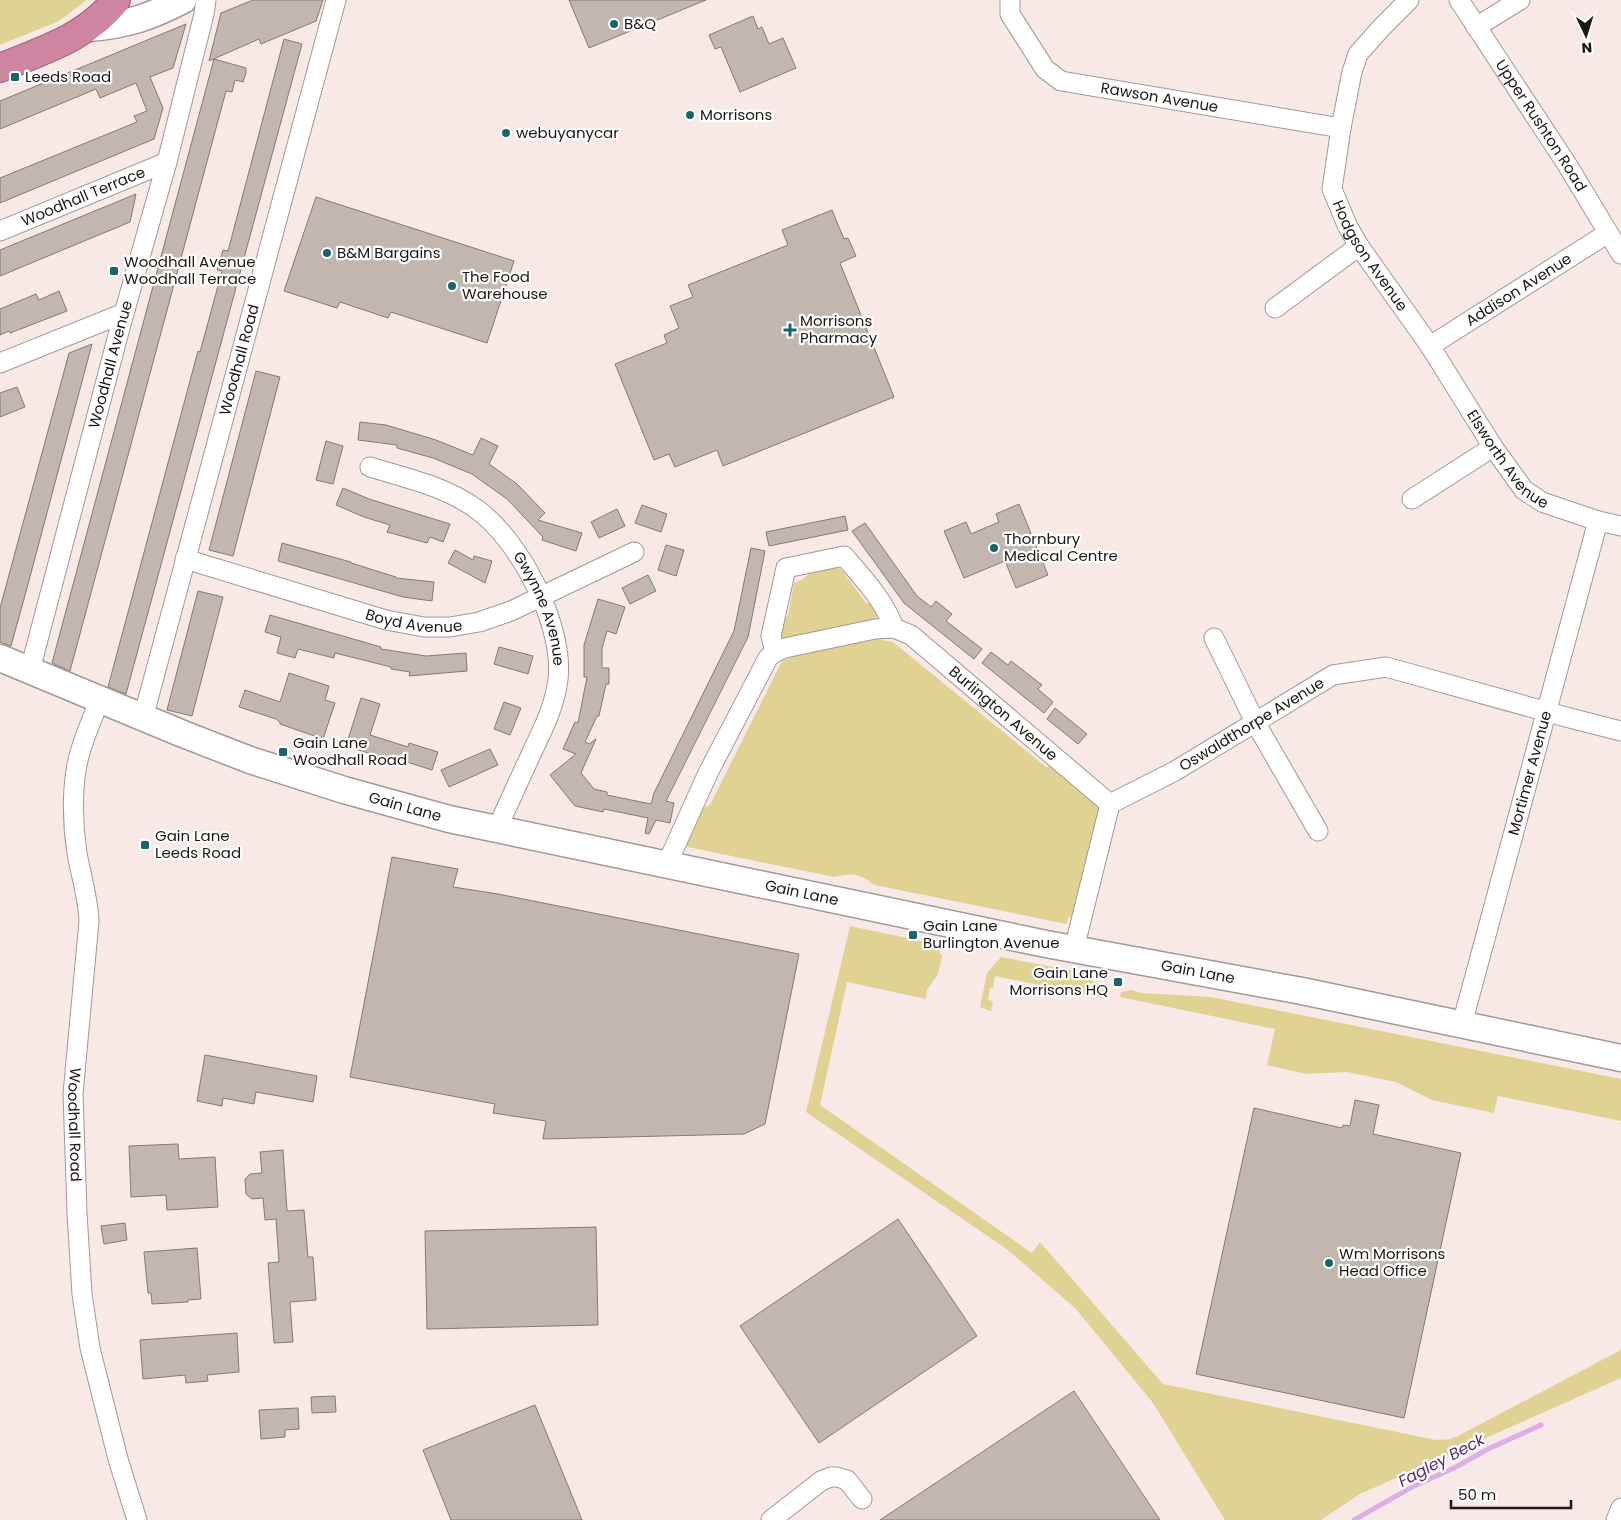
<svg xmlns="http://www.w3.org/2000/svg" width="1621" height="1520" font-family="Poppins,sans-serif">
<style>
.green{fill:#dfd293}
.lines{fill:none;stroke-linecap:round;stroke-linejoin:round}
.stream{stroke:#dcaee6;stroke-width:5}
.building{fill:#c1b7ae;stroke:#847a72}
.street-casing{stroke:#a59794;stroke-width:21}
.secondary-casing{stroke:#a59794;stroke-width:29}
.highway-casing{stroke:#905e71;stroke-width:30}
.street{stroke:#fff;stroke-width:19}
.secondary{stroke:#fff;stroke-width:26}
.highway{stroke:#cf85a2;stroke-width:28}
.poi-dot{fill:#17656b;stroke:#fff;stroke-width:2}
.labels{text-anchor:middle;stroke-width:4.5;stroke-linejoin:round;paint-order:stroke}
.poi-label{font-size:15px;fill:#1c1615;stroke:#fff;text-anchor:start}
.street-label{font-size:15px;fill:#1c1615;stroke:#fff}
.water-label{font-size:16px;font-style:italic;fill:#5f286b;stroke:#fff}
</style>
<rect width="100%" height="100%" fill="#f9e9e6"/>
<!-- green -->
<g class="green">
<polygon points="0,0 87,0 59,21 0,45"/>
<path d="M 832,567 L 841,569 L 866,603 L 874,603 C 877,610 880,614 875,621 L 786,640 L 781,636 L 780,621 L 788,616 L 794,583 L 803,579 L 811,572 Z"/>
<path d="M 866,637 L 893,642 L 1046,767 L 1053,766 L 1095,799 L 1102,810 L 1072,916 L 1068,918 L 1067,924 L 874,885 C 859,873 852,873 834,877 L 683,846 L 704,807 L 710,805 L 782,661 L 817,647 Z"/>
<polygon points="850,926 935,944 942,956 938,974 927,990 926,999 847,982 820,1105 1032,1253 1040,1242 1163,1384 1436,1440 1451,1439 1458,1436 1621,1350 1621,1378 1360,1494 1321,1520 1225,1520 1153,1403 1076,1309 1008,1250 806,1112"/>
<polygon points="1001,957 1074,971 1109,989 1107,999 995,976 993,988 990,988 988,999 993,1002 991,1011 980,1007 987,973"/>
<polygon points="1131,990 1141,993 1211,997 1621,1079 1621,1121 1498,1096 1494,1113 1432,1100 1396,1082 1347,1072 1306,1074 1267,1065 1275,1029 1120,997 1121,992"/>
</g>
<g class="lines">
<!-- stream -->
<polyline class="stream" points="1354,1520 1412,1487 1456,1467 1488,1449 1541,1425"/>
</g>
<!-- building -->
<g class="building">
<polygon points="253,0 323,0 316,21 261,44 259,39 209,61 221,13"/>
<polygon points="569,0 706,0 589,48"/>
<polygon points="753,16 758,29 762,27 769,44 783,38 796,68 740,92 721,47 715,49 709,35"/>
<polygon points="186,24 173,68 150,77 163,108 154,139 0,203 0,178 137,122 134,116 147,111 136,83 100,98 96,89 0,129 0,101"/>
<polygon points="284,39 302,44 126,694 108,687 198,351 200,352 222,271 217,270 223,250 228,251"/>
<polygon points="214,59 246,68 246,73 243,82 235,80 232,92 226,91 70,671 52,663"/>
<polygon points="136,194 130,222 0,276 0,250"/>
<polygon points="316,197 514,261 487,343 391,312 388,318 340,302 337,308 284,291"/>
<polygon points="832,210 844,239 848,238 856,256 840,263 894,397 723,466 717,450 675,467 669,454 654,460 615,364 667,343 664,335 679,328 670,306 693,297 688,285 788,245 782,230"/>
<polygon points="59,291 67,311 10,333 9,331 0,335 0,309 36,294 39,300"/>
<polygon points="92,344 27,588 11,646 0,642 0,608 58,394 69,353"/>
<polygon points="256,371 280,377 233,556 209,550"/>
<polygon points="17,387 25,407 0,417 0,393"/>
<polygon points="360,422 386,425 436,440 473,455 481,438 498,446 489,464 517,484 545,513 538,520 582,533 576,551 542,540 543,537 507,499 472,474 433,458 397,448 397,445 358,440"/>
<polygon points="326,441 343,446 333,484 316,480"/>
<polygon points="343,488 369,499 450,524 443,542 430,537 427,543 387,532 390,525 364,517 336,505"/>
<polygon points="1019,504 1048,575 1016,588 1005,561 964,578 944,531 966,522 971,534 999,522 996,514"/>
<polygon points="642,505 667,514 661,532 635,523"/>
<polygon points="617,509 625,526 599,538 591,522"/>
<polygon points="845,516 848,530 769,546 766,532"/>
<polygon points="865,523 917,596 931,607 936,601 952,614 946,621 982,649 974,659 904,603 852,531"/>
<polygon points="282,543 351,562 351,563 396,577 396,578 434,582 432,601 403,597 278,561"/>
<polygon points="666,545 684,550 676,576 658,570"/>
<polygon points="751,548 765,551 748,637 666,801 674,803 670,823 656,820 649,834 645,833 648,818 604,809 603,812 575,806 550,775 576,754 563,749 575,722 578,723 587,677 584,677 584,645 598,599 625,607 616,634 607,631 602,648 602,668 609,668 609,684 606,684 599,716 597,716 585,742 589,744 596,739 581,773 594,789 607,792 607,795 651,804 654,793 734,631"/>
<polygon points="455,550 473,560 474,556 492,561 485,583 448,563"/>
<polygon points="648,575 656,591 630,604 622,588"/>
<polygon points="198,591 223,597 192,716 167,710"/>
<polygon points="270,615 381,647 381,649 426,656 466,653 467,671 409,676 410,672 391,669 391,667 335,653 334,658 298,649 295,658 277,653 281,637 265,632"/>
<polygon points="499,647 533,656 528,674 494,664"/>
<polygon points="991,652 1008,665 1011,661 1042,685 1038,689 1053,702 1044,713 982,663"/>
<polygon points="289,673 329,686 325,700 335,703 323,739 280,724 280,722 276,719 239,707 245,690 280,702"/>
<polygon points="361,698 380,704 370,735 408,747 409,743 438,752 432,770 391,757 390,760 346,746"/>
<polygon points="504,702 521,708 510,735 494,729"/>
<polygon points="1055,708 1087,734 1078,744 1047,719"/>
<polygon points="490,749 498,765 449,787 441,770"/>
<polygon points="392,857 458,869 453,887 498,894 799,954 765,1124 744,1134 543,1139 546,1121 493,1113 495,1104 350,1077"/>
<polygon points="205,1055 317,1076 313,1102 256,1092 254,1104 223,1098 222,1106 197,1101"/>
<polygon points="1355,1100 1379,1105 1373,1134 1461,1153 1404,1418 1196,1374 1254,1108 1342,1128 1343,1125 1350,1126"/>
<polygon points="178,1144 179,1159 215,1157 218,1207 167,1210 166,1195 131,1197 129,1146"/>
<polygon points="283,1150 287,1211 304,1210 308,1257 313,1257 316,1300 290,1302 293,1342 274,1343 268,1263 279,1262 276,1219 265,1220 263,1198 252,1199 246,1194 245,1179 250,1174 262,1173 260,1152"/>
<polygon points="898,1219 977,1336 819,1443 740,1326"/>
<polygon points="125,1223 127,1240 104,1244 101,1226"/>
<polygon points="596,1227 598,1325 427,1329 425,1231"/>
<polygon points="197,1248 201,1299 188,1300 188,1302 152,1304 151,1293 148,1293 144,1252"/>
<polygon points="237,1333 239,1372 207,1375 208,1381 186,1383 185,1375 143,1379 140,1340"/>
<polygon points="1074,1391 1160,1520 880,1520"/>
<polygon points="335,1396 336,1412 312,1413 311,1397"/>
<polygon points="535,1405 582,1520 451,1520 423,1450"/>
<polygon points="298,1408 299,1429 285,1430 285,1437 261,1439 259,1410"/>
</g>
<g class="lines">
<!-- street casing -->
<g class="street-casing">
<g id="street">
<path id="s1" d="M 1010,0 L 1010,14 L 1045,69 L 1061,81 L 1341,128"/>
<path id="s2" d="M 1409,0 L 1382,27 L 1358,54 L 1352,72 L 1341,128 L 1332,189 L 1347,225 L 1359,246 L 1430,346 L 1493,447 L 1524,490 L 1542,502 L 1598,521 L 1621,526"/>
<path id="s3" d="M 1459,0 L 1568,166 L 1621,254"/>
<polyline points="1476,27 1520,0"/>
<path id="s4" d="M 0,231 L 167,162"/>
<polyline points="1275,308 1359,246"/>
<path id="s5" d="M 1430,346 L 1608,233"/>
<polyline points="0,363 124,313"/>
<path id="s6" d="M 370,467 C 406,478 444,486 475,508 C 520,539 568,631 557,686 C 553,709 543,729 533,750 C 521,776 509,802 497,829"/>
<polyline points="1412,499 1493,447"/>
<path id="s7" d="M 185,559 L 386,620 L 424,627 L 450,627 L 479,622 L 511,611 L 634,552"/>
<polyline points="1214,638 1255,722 1318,831"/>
<path d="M 775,652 L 771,636 L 786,568 L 844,556 C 863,578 884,600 894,628"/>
<path id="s8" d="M 30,670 L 121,324 L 167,162 L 204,14 L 206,0"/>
<path id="s9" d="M 100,699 C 94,715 87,730 82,746 C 71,777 72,821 77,853 C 81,876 88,897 89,921 L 73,1094 L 77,1213 L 82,1294 L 90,1348 L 118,1459 L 137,1520"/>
<path id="s10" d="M 143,718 L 336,0"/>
<path id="s11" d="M 667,864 L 708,773 L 768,658 L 775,652 L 785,648 L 875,629 L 894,628 L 911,635 L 1110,804"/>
<path id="s12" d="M 1074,949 L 1110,804 L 1175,771 L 1333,675 L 1386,667 L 1562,716 L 1621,731"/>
<path id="s13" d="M 1462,1024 L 1598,521"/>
<polyline points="771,1520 821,1481 831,1477 837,1477 847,1480 862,1499"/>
<polyline points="1616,1520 1621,1508"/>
</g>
</g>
<!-- secondary casing -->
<g class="secondary-casing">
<g id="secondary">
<path d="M 89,28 C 127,25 150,17 183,0"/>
<path id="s14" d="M 0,658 L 183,734 L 250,760 L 344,790 L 449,819 L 1046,944 L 1302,991 L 1621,1058"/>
</g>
</g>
<!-- highway casing -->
<g class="highway-casing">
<path id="highway" d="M 0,68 C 43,50 86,38 116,0"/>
</g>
<!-- street -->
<use href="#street" class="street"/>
<!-- secondary -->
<use href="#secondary" class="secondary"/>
<!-- highway -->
<use href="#highway" class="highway"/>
</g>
<!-- markers -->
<g class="poi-dot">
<circle cx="614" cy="24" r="5"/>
<rect x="10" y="72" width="10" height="10" rx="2.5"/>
<circle cx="690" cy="115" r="5"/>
<circle cx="506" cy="133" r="5"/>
<circle cx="327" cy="253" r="5"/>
<rect x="109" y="266" width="10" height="10" rx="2.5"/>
<circle cx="452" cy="286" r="5"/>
<path d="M787.5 322.5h5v5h5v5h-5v5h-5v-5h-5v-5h5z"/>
<circle cx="994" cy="548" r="5"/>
<rect x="278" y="747" width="10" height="10" rx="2.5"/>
<rect x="140" y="840" width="10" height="10" rx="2.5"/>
<rect x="908" y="930" width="10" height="10" rx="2.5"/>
<rect x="1113" y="977" width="10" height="10" rx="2.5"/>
<circle cx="1329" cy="1263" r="5"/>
</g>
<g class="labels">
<!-- poi labels -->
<g class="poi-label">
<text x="624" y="29">B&amp;Q</text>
<text x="25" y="82">Leeds Road</text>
<text x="700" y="120">Morrisons</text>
<text x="516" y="138">webuyanycar</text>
<text x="337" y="258">B&amp;M Bargains</text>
<text x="124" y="267">Woodhall Avenue<tspan x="124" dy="17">Woodhall Terrace</tspan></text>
<text x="462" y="282">The Food<tspan x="462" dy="17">Warehouse</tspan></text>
<text x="800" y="326">Morrisons<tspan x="800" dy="17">Pharmacy</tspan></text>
<text x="1004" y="544">Thornbury<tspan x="1004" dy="17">Medical Centre</tspan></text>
<text x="293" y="748">Gain Lane<tspan x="293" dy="17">Woodhall Road</tspan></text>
<text x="155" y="841">Gain Lane<tspan x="155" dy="17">Leeds Road</tspan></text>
<text x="923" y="931">Gain Lane<tspan x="923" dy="17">Burlington Avenue</tspan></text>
<text x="1108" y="978" text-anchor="end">Gain Lane<tspan x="1108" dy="17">Morrisons HQ</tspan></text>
<text x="1339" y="1259">Wm Morrisons<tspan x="1339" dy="17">Head Office</tspan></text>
</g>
<!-- street labels -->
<g class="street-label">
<text dy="5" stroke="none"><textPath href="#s1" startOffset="199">Rawson Avenue</textPath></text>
<text dy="5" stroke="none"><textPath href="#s3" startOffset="150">Upper Rushton Road</textPath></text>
<text dy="5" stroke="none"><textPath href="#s4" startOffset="90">Woodhall Terrace</textPath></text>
<text dy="5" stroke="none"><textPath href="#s2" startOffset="289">Hodgson Avenue</textPath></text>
<text dy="5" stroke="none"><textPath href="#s5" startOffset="105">Addison Avenue</textPath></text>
<text dy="5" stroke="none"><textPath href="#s10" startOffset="371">Woodhall Road</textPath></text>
<text dy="5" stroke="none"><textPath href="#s8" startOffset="316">Woodhall Avenue</textPath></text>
<text dy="5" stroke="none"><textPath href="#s2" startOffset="536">Elsworth Avenue</textPath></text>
<text dy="5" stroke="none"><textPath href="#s6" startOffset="236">Gwynne Avenue</textPath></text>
<text dy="5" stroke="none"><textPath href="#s7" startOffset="238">Boyd Avenue</textPath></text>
<text dy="5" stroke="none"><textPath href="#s11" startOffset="500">Burlington Avenue</textPath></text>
<text dy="5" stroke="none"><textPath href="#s12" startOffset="312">Oswaldthorpe Avenue</textPath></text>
<text dy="5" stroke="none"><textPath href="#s13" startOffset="260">Mortimer Avenue</textPath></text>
<text dy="5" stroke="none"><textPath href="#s14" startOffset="432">Gain Lane</textPath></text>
<text dy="5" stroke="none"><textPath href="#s14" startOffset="838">Gain Lane</textPath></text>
<text dy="5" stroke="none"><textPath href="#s14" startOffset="1242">Gain Lane</textPath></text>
<text dy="5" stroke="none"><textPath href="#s9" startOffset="432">Woodhall Road</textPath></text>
</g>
<!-- water labels -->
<g class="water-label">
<text transform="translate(1441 1460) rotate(-28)" y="6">Fagley Beck</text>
</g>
</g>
<!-- north arrow -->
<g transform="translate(1586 35) rotate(176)" stroke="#ffffff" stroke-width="4" paint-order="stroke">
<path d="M0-4L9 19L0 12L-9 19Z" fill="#1c1615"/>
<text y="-8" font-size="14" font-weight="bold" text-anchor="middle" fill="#1c1615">N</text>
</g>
<!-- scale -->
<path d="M1451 1500v8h120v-8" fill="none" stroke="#1c1615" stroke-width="2.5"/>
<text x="1458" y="1500" font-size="15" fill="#1c1615" stroke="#ffffff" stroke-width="4" paint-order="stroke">50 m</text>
</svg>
